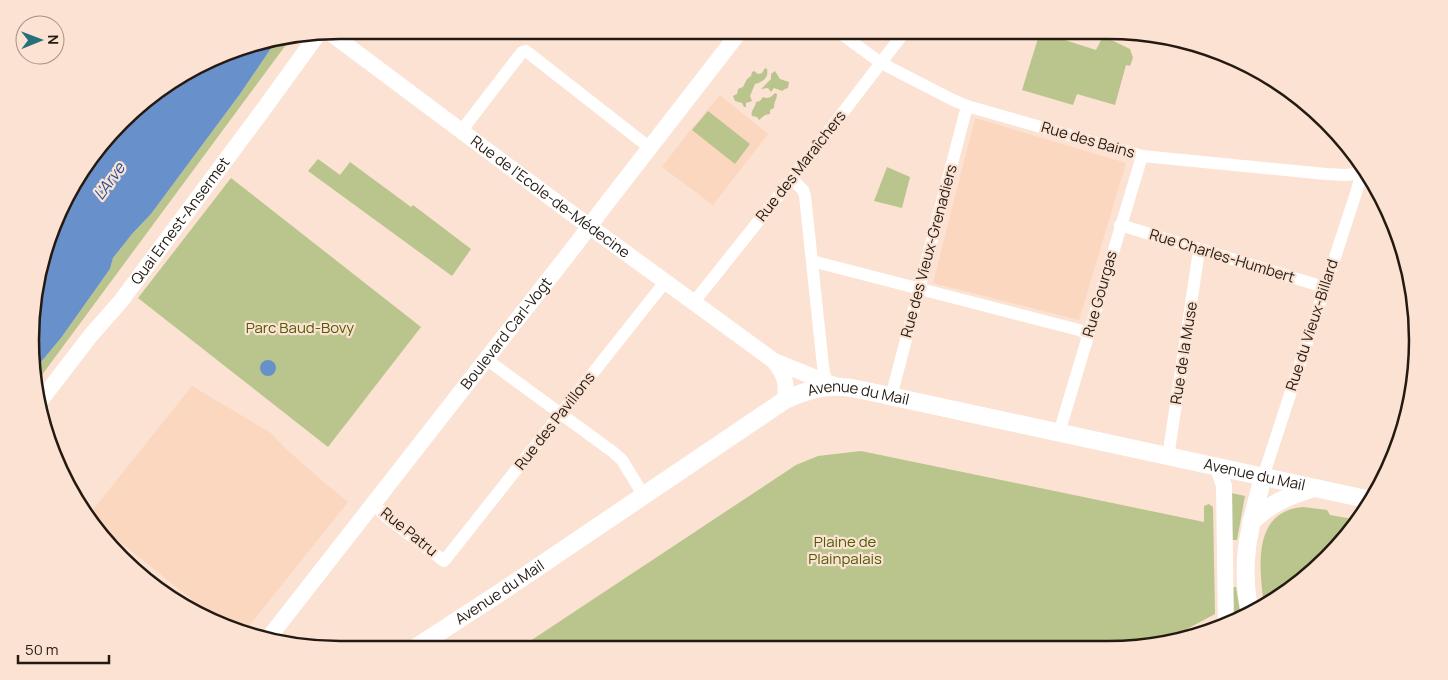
<svg xmlns="http://www.w3.org/2000/svg" width="1448" height="680" font-family="Manrope,sans-serif">
<style>
.built{fill:#fcd7bf}
.green{fill:#b9c58d}
.water{fill:#6890ca}
.lines{fill:none;stroke-linecap:round;stroke-linejoin:round}
.minor{stroke:#fff;stroke-width:12}
.tertiary{stroke:#fff;stroke-width:16}
.secondary{stroke:#fff;stroke-width:18}
.labels{text-anchor:middle;stroke-width:4.5;stroke-linejoin:round;paint-order:stroke}
.street-label{font-size:15px;fill:#241a12;stroke:#fbe2d2}
.park-label{font-size:15px;fill:#505c04;stroke:#fbe2d2}
.water-label{font-size:16px;font-style:italic;fill:#215299;stroke:#fbe2d2}
.rim{fill:none;stroke:#241a12;stroke-width:2.5}
</style>
<rect width="100%" height="100%" fill="#fbe2d2"/>
<!-- built -->
<g class="built">
<polygon points="720,95 768,134 713,205 662,167 688,133"/>
<polygon points="975,118 1126,163 1079,320 933,283"/>
<polygon points="192,386 271,433 285,448 320,479 348,502 245,631 227,628 88,516"/>
</g>
<!-- green -->
<g class="green">
<polygon points="1040,32 1096,50 1103,36 1130,49 1133,58 1130,66 1126,65 1115,105 1077,94 1073,105 1022,90"/>
<polygon points="291,38 36,383 36,368 61,338 110,269 113,258 132,234 151,214 240,94 276,41"/>
<path d="M 765,68 L 767,69 C 769,78 763,82 755,84 L 750,96 L 752,101 L 746,103 L 746,107 L 744,107 L 742,103 L 735,101 L 733,96 L 737,94 L 738,89 L 743,87 L 747,79 L 751,76 L 752,72 L 754,71 L 758,74 L 762,73 Z"/>
<polygon points="775,71 780,79 789,82 788,88 785,89 782,91 774,88 771,92 768,88 761,89 771,79 771,74"/>
<path d="M 775,93 L 777,94 C 777,99 774,102 774,108 L 770,110 L 770,114 L 765,115 L 759,120 L 757,117 L 752,116 C 750,111 756,107 756,102 L 760,101 L 763,97 C 768,100 772,96 775,93 Z"/>
<polygon points="708,111 750,144 735,164 692,130"/>
<polygon points="318,159 340,175 350,162 411,207 413,205 471,249 452,276 308,171"/>
<polygon points="887,167 910,177 902,208 874,201"/>
<polygon points="231,178 421,327 328,447 138,298"/>
<polygon points="861,451 1204,522 1204,506 1209,504 1213,507 1215,614 1157,645 1149,647 518,649 796,465 818,456"/>
<polygon points="1231,493 1245,496 1237,540 1231,540"/>
<path d="M 1303,507 L 1327,510 L 1330,515 L 1359,520 L 1354,528 L 1297,586 L 1264,605 C 1259,568 1252,511 1303,507 Z"/>
<polygon points="1233,587 1236,587 1241,618 1233,623"/>
</g>
<!-- water -->
<g class="water">
<polygon points="276,41 240,94 151,214 132,234 113,258 110,269 61,338 36,368 36,280 72,185 136,107 240,47"/>
<circle cx="268" cy="368" r="8"/>
</g>
<g class="lines">
<!-- minor -->
<g class="minor">
<polyline points="836,30 881,63 953,100 967,106 1142,156 1326,174 1346,175 1362,173"/>
<polyline points="462,130 522,52 526,51 650,148"/>
<polyline points="792,179 803,190 805,196 823,366 826,382"/>
<polyline points="1120,225 1324,287"/>
<polyline points="812,261 1079,330 1088,334"/>
<polyline points="694,302 792,179 906,30"/>
<polyline points="486,359 613,452 622,460 644,496"/>
<polyline points="891,397 967,106"/>
<polyline points="1059,433 1142,156"/>
<polyline points="1168,457 1198,257 1202,250"/>
<polyline points="1385,475 1398,440"/>
<polyline points="1263,477 1356,193 1362,172"/>
<polyline points="373,503 385,516 444,561 665,282"/>
</g>
<!-- tertiary -->
<g class="tertiary">
<path id="s1" d="M 329,32 L 567,210 L 774,361 L 826,382 L 841,387"/>
<path d="M 774,361 C 785,375 787,382 785,400"/>
<path id="s2" d="M 38,404 L 91,335 L 121,301 L 263,110 L 318,34"/>
<polyline points="1218,468 1224,486 1226,626"/>
<path id="s3" d="M 270,636 L 577,243 L 603,208 L 741,30"/>
</g>
<!-- secondary -->
<g class="secondary">
<path d="M 1251,522 C 1273,502 1286,497 1314,488"/>
<path d="M 1250,613 C 1239,561 1250,527 1263,477"/>
<path id="s4" d="M 412,650 L 504,590 L 785,400 C 802,392 823,385 842,387 C 849,387 855,389 862,390 L 1371,500"/>
</g>
</g>
<g class="labels">
<!-- street labels -->
<g class="street-label">
<text transform="translate(1088 140) rotate(16)" y="5">Rue des Bains</text>
<text transform="translate(801 166) rotate(-52)" y="5">Rue des Maraîchers</text>
<text dy="5" stroke="none"><textPath href="#s1" startOffset="276">Rue de l'Ecole-de-Médecine</textPath></text>
<text dy="5" stroke="none"><textPath href="#s2" startOffset="232">Quai Ernest-Ansermet</textPath></text>
<text transform="translate(929 251) rotate(-75)" y="5">Rue des Vieux-Grenadiers</text>
<text transform="translate(1222 256) rotate(17)" y="5">Rue Charles-Humbert</text>
<text transform="translate(1100 294) rotate(-74)" y="5">Rue Gourgas</text>
<text transform="translate(1312 325) rotate(-72)" y="5">Rue du Vieux-Billard</text>
<text dy="5" stroke="none"><textPath href="#s3" startOffset="384">Boulevard Carl-Vogt</textPath></text>
<text transform="translate(1184 353) rotate(-81)" y="5">Rue de la Muse</text>
<text dy="5" stroke="none"><textPath href="#s4" startOffset="525">Avenue du Mail</textPath></text>
<text transform="translate(555 421) rotate(-52)" y="5">Rue des Pavillons</text>
<text dy="5" stroke="none"><textPath href="#s4" startOffset="930">Avenue du Mail</textPath></text>
<text transform="translate(409 532) rotate(39)" y="5">Rue Patru</text>
<text dy="5" stroke="none"><textPath href="#s4" startOffset="105">Avenue du Mail</textPath></text>
</g>
<!-- park labels -->
<g class="park-label">
<text x="300" y="333">Parc Baud-Bovy</text>
<text x="845" y="547">Plaine de<tspan x="845" dy="17">Plainpalais</tspan></text>
</g>
<!-- water labels -->
<g class="water-label">
<text transform="translate(109 181) rotate(-54)" y="6">L'Arve</text>
</g>
</g>
<!-- crop -->
<path d="M0 0H1448V680H0ZM340 39H1108A301 301 0 0 1 1409 340V340A301 301 0 0 1 1108 641H340A301 301 0 0 1 39 340V340A301 301 0 0 1 340 39Z" fill="#fbe2d2" fill-rule="evenodd"/>
<path class="rim" d="M340 39H1108A301 301 0 0 1 1409 340V340A301 301 0 0 1 1108 641H340A301 301 0 0 1 39 340V340A301 301 0 0 1 340 39Z"/>
<!-- north arrow -->
<g transform="translate(40 40) rotate(89)"><circle r="24" fill="#fbe2d2" stroke="#a59285"/>
<path d="M0-4L9 19L0 12L-9 19Z" fill="#276f7b"/>
<text y="-8" font-size="14" font-weight="bold" text-anchor="middle" fill="#241a12">N</text>
</g>
<!-- scale -->
<path d="M18 655v8h91v-8" fill="none" stroke="#241a12" stroke-width="2.5"/>
<text x="25" y="655" font-size="15" fill="#241a12" stroke="#fbe2d2" stroke-width="4" paint-order="stroke">50 m</text>
</svg>
